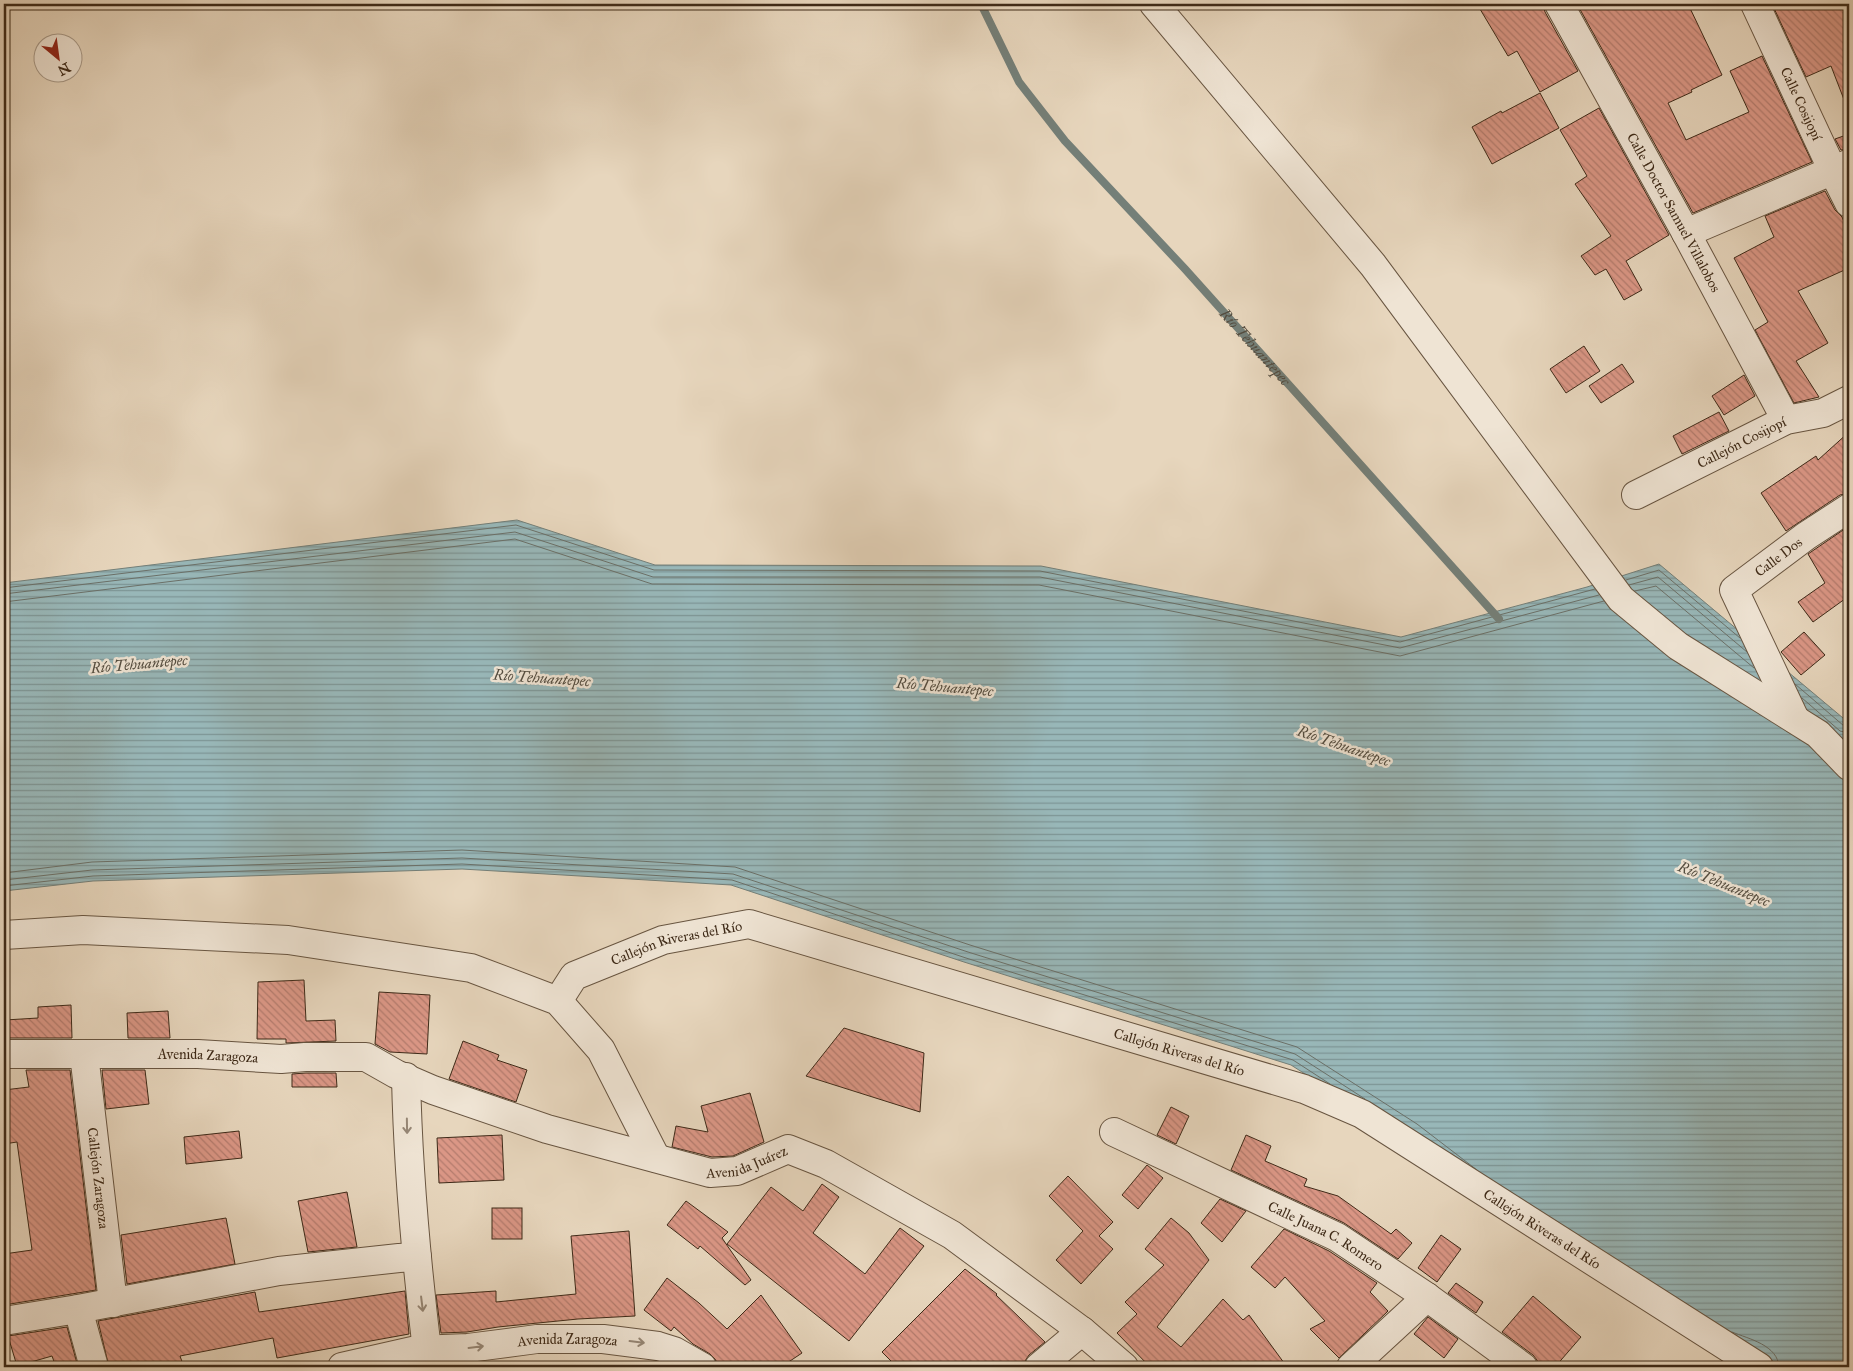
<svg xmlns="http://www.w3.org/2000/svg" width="1853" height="1371" font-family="'IM FELL Great Primer',serif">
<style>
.water{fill:url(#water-rules);stroke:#747f78}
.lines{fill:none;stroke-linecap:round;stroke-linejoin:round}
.shore{stroke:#6b7068;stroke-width:1}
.stream{stroke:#747f78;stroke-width:8}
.building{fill:url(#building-back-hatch);stroke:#3e2a18}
.minor-casing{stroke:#685541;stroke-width:30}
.minor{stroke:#efe4d4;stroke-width:28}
.oneway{stroke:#968776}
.labels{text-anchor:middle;stroke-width:5;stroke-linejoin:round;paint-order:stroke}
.street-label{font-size:14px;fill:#3e2a18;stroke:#efe4d4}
.water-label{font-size:15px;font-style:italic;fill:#544d40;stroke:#efe4d4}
</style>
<defs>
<pattern id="water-rules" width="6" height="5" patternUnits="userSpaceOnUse" patternTransform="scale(1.25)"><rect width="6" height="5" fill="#98b7b8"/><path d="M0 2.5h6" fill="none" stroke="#7d9595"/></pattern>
<pattern id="building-back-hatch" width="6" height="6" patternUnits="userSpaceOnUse" patternTransform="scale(1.25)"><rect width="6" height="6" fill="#db9786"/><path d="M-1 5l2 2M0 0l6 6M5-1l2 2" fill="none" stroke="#b37b6d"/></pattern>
</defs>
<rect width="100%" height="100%" fill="#e7d6bd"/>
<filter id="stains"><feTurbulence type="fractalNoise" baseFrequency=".004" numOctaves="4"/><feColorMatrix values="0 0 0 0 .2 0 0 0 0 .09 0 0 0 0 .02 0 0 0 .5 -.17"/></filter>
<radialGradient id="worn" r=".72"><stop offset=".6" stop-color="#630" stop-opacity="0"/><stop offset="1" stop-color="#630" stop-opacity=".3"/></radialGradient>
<!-- water -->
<polygon class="water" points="517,520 655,565 1041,566 1401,637 1587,587 1659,564 1849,723 1849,1367 1765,1367 1291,1065 964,962 731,885 462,869 93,881 4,891 4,583"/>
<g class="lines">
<!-- shore -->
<g class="shore">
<polyline points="1626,580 1659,570 1740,638"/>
<polyline points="1629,585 1658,577 1747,652"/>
<polyline points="4,588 516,525 654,570 1040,571 1400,642 1595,589"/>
<polyline points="1635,591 1656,586 1754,668"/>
<polyline points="4,594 515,532 653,577 1040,577 1400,648 1599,595"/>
<polyline points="4,602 515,539 652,584 1039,585 1400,656 1604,601"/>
<polyline points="1795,684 1844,726 1849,727"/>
<polyline points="1802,698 1840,731 1849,733"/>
<polyline points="4,873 92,862 462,850 735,867 970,945 1297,1047 1417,1124 1477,1170"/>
<polyline points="4,880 92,870 462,858 733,874 968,952 1295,1054 1365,1099"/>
<polyline points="4,886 93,876 462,864 732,880 966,958 1293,1060 1330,1084"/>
<path d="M 1732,1332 C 1749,1339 1778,1345 1779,1367"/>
</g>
<!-- stream -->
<path class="stream" id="s1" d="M 981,4 L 1019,82 L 1065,141 L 1185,269 L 1499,619"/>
</g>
<!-- building -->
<g class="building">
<polygon points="1477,4 1543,4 1545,12 1578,71 1540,92 1517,51 1508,56"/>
<polygon points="1577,4 1688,4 1722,75 1691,90 1692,92 1668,103 1686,140 1749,112 1730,71 1762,56 1812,162 1693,213"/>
<polygon points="1772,4 1849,4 1849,110 1848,110 1831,66 1806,77"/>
<polygon points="1540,93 1559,128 1492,164 1472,127 1501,111 1502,113"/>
<polygon points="1599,108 1669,235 1626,261 1642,290 1624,300 1606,269 1595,275 1581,256 1611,236 1575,184 1587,176 1560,130"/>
<polygon points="1849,134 1849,149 1841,150 1835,139"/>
<polygon points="1825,191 1835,210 1842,217 1849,233 1849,268 1798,291 1828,343 1796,361 1819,397 1794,403 1755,330 1768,322 1734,258 1774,237 1765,216"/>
<polygon points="1584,346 1600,371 1566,393 1550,369"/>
<polygon points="1622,364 1634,382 1601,403 1589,386"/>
<polygon points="1744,375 1755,396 1724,415 1712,396"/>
<polygon points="1719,412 1729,431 1682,454 1673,436"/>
<polygon points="1849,432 1849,493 1840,495 1786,531 1761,493 1816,456 1818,460"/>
<polygon points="1849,526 1849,596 1813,622 1798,602 1825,583 1808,554"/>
<polygon points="1804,632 1825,655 1801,675 1781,652"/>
<polygon points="304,980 306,1021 335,1020 336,1041 286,1043 286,1039 257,1039 258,982"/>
<polygon points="379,992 430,995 427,1054 390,1052 375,1044"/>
<polygon points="71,1005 72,1038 6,1038 5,1020 38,1018 38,1007"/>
<polygon points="168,1011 170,1038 128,1038 127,1013"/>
<polygon points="844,1028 924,1053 920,1112 806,1076"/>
<polygon points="463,1041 499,1055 497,1060 527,1070 516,1102 449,1079"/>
<polygon points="26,1070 70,1070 96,1290 4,1305 4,1254 32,1250 17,1142 4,1144 4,1090 29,1087"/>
<polygon points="102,1070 145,1070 149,1104 106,1109"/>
<polygon points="306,1073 336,1073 337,1087 292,1087 292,1074"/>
<polygon points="750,1093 764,1142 733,1156 712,1157 672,1147 676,1126 708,1132 701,1106"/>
<polygon points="1171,1107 1189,1116 1176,1144 1157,1135"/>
<polygon points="239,1131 242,1158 186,1164 184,1137"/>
<polygon points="502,1135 504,1180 439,1183 437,1138"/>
<polygon points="1246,1135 1271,1146 1265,1161 1307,1179 1304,1186 1338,1196 1391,1234 1396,1229 1412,1243 1398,1259 1344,1223 1231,1170"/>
<polygon points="1147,1165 1163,1178 1138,1209 1122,1195"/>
<polygon points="1068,1176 1113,1222 1099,1236 1113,1249 1081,1284 1056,1260 1083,1231 1049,1196"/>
<polygon points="822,1184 839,1197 813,1233 865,1274 900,1228 924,1246 849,1341 727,1244 771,1187 803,1211"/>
<polygon points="347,1192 357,1247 308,1252 298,1201"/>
<polygon points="1220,1199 1246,1211 1222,1242 1201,1223"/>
<polygon points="686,1201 728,1232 722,1238 751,1280 745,1285 700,1246 698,1249 667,1225"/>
<rect x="492" y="1208" width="30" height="31"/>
<polygon points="226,1218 235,1264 127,1284 121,1235"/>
<polygon points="1171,1218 1189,1233 1209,1260 1157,1327 1181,1347 1223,1299 1243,1320 1249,1315 1287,1367 1150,1367 1117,1333 1137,1314 1125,1302 1164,1265 1145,1249"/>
<polygon points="1284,1229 1329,1251 1377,1283 1370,1292 1388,1311 1339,1358 1310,1329 1325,1321 1285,1277 1275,1288 1251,1267"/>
<polygon points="629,1231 635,1316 578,1319 498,1327 467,1332 441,1333 436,1295 496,1291 496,1302 576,1294 571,1236"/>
<polygon points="1441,1235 1461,1249 1437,1282 1418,1268"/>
<polygon points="965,1269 997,1294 996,1295 1045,1342 1029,1355 1025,1361 1024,1367 897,1367 882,1352"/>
<polygon points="667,1278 699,1303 727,1329 761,1295 802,1353 781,1367 719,1367 715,1359 710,1354 693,1344 674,1327 671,1331 644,1310"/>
<polygon points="1456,1283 1483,1302 1476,1313 1448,1293"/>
<polygon points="405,1291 409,1334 277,1358 273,1338 180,1356 184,1367 109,1367 98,1321 255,1292 259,1312"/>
<polygon points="1533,1296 1581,1337 1555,1367 1538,1367 1537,1360 1533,1355 1502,1332"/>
<polygon points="1428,1317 1458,1339 1444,1358 1414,1334"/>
<polygon points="67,1327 78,1367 56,1367 52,1356 17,1366 8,1336"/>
</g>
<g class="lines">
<!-- minor casing -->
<g class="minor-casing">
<g id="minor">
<polyline points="1154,4 1373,265 1621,599 1678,646 1818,734 1849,766"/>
<path id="s2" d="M 1559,4 L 1686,233 L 1786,420"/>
<path id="s3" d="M 1755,4 L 1833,171 L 1849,203"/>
<polyline points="1686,233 1848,164"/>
<path id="s4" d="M 1636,495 L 1786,420 L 1823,413 L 1849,400"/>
<path id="s5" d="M 1795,719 L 1734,590 L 1806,536 L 1849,508"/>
<polyline points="4,935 83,930 288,940 471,968 558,1001 601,1050 656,1158"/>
<path id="s6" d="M 558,1001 L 574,976 L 663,940 L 749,924 L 1304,1089 L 1362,1114 L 1759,1367"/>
<path id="s7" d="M 4,1054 L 198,1054 L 281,1059 L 305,1057 L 366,1057 L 396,1074 L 433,1090 L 547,1129 L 710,1173 L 737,1171 L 788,1149 L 826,1164 L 952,1235 L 1082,1331 L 1124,1367"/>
<path id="s8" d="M 84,1054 L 113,1303"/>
<path d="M 406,1077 C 408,1169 416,1259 427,1350"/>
<path id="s9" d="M 1114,1132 L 1337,1237 L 1427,1297 L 1523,1367"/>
<polyline points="78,1309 94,1367"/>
<polyline points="4,1321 78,1309 279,1271 399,1258 417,1257"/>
<path id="s10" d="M 342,1367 L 417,1350 L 468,1348 L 537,1339 L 603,1339 L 658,1346 L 674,1351 L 702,1367"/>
<polyline points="1039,1367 1082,1331"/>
<polyline points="1351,1367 1427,1297"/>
</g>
</g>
<!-- minor -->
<use href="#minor" class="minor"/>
</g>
<!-- one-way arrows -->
<defs><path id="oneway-shaft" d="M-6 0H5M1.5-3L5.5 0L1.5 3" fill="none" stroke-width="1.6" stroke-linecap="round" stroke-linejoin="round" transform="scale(1.25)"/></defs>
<g class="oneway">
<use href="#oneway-shaft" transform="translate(407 1126) rotate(89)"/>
<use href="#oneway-shaft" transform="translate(422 1304) rotate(83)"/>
<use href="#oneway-shaft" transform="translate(637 1342) rotate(7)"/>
<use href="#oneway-shaft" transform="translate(476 1347) rotate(-7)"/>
</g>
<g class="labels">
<!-- street labels -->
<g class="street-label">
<text dy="5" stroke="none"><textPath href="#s3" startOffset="110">Calle Cosijopí</textPath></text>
<text dy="5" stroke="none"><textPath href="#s2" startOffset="238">Calle Doctor Samuel Villalobos</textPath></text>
<text dy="5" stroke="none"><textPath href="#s4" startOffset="118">Callejón Cosijopí</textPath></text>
<text dy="5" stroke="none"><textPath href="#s5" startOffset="198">Calle Dos</textPath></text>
<text dy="5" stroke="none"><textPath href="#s6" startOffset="138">Callejón Riveras del Río</textPath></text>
<text dy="5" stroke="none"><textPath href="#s6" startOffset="662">Callejón Riveras del Río</textPath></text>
<text dy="5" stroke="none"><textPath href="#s7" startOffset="204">Avenida Zaragoza</textPath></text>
<text dy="5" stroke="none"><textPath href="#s7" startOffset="765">Avenida Juárez</textPath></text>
<text dy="5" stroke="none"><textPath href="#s8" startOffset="125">Callejón Zaragoza</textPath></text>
<text dy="5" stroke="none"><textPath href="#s6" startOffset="1069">Callejón Riveras del Río</textPath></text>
<text dy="5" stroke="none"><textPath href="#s9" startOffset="236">Calle Juana C. Romero</textPath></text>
<text dy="5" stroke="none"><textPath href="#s10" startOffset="228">Avenida Zaragoza</textPath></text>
</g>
<!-- water labels -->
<g class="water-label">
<text dy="5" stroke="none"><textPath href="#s1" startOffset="442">Río Tehuantepec</textPath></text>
<text transform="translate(139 664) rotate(-5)" y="5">Río Tehuantepec</text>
<text transform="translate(542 678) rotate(4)" y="5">Río Tehuantepec</text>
<text transform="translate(945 687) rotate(5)" y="5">Río Tehuantepec</text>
<text transform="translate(1344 746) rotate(19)" y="5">Río Tehuantepec</text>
<text transform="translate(1724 884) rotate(22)" y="5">Río Tehuantepec</text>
</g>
</g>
<!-- margin -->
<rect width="1853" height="1371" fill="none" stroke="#e7d6bd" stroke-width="20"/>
<rect x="5" y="5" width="1843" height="1361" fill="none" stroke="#3e2a18" stroke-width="2.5"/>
<rect x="10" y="10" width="1833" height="1351" fill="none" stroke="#3e2a18"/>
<!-- north arrow -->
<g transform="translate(58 58) rotate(151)"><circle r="24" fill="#efe4d4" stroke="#a89a89"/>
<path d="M0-4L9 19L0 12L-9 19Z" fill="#8f2418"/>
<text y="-8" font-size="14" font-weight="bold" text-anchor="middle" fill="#3e2a18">N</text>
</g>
<rect width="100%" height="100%" filter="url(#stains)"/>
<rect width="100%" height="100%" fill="url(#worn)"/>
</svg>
